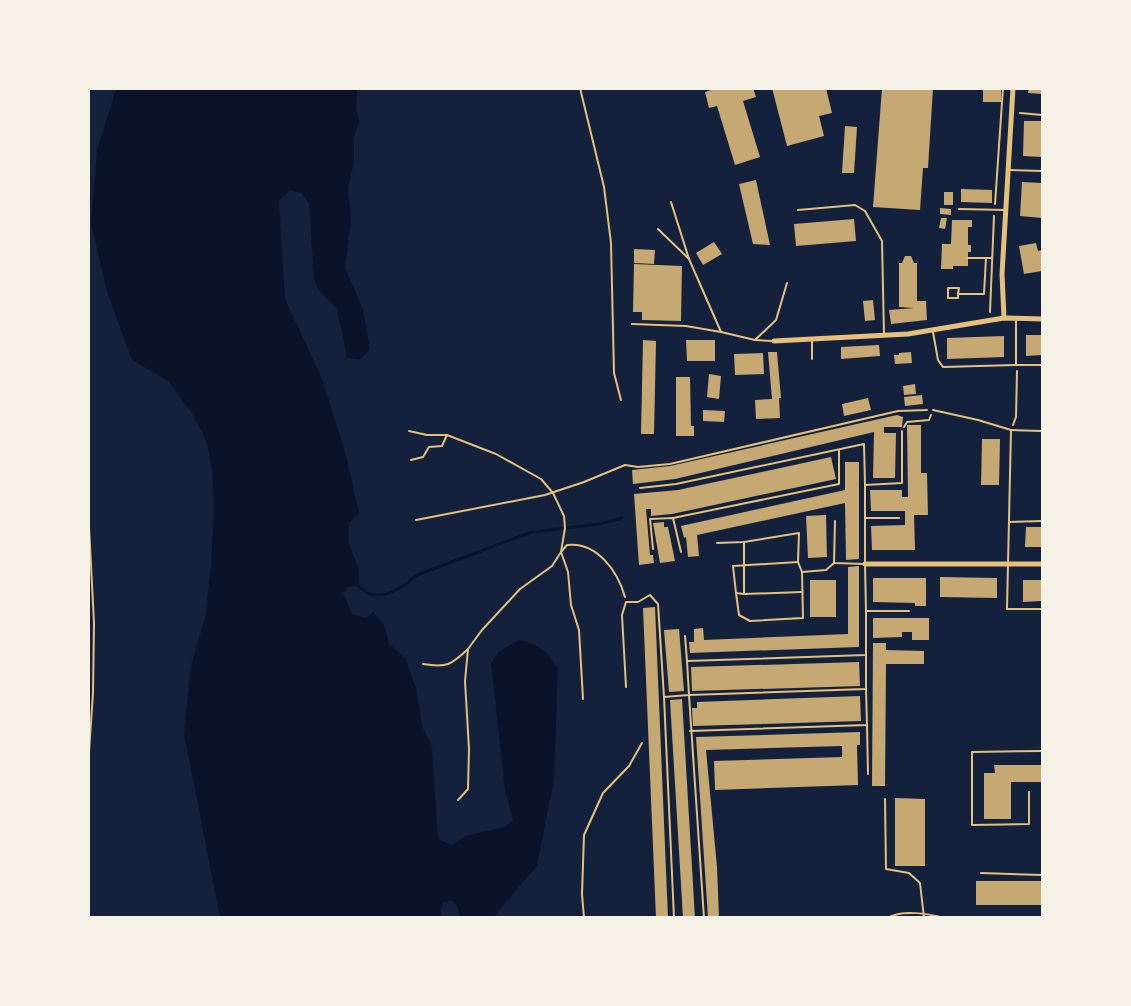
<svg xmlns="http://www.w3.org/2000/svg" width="1131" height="1006" font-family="'Fira Sans Condensed',sans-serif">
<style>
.water{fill:#0b132b}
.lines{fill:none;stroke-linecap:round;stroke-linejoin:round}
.stream{stroke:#0b132b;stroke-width:3}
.building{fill:#c6a872}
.path{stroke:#e5c07b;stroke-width:2}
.service{stroke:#e5c07b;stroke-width:2}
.minor{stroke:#e5c07b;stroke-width:5}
</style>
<rect width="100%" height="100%" fill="#14213d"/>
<!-- water -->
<polygon class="water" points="116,89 357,89 356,108 359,122 354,137 354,163 348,186 351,220 345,268 363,309 370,350 360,359 347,358 337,309 321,293 314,280 309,203 301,193 290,190 279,201 285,299 323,381 346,455 359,513 349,523 349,544 359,570 358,586 348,587 343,593 352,614 366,618 373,612 384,625 389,644 405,658 417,691 422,726 432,746 438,839 452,845 465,836 505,827 513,820 505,790 491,663 498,652 519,640 533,644 546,652 558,668 554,779 537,866 496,914 495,917 460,917 457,905 452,901 443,902 440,917 220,917 184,734 191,665 205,618 211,565 214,508 212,473 207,442 191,412 168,381 132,360 107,292 91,223 97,150"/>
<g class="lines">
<!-- stream -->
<path class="stream" d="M 358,586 C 362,588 366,593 370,594 C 388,599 405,586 417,575 L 532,532 L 600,524 L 622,518"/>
</g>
<!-- building -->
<g class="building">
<polygon points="717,88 753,88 756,97 743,101 760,157 735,165 717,106 709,108 705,92"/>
<polygon points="772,88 826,88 832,113 819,116 824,136 787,146"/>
<polygon points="882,88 933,88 928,168 923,168 920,210 873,207"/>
<rect x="983" y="88" width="18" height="14"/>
<polygon points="1029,88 1042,88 1042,94 1028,93"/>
<polygon points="1024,121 1042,121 1042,157 1023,156"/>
<polygon points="845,126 857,127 854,173 842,173"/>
<polygon points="756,180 770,245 753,244 739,184"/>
<polygon points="1022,182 1042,183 1042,218 1020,216"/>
<polygon points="961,189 992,190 992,203 961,202"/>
<rect x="944" y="192" width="9" height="13"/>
<polygon points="940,208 951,209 951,215 940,214"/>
<polygon points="941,218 947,218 945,229 939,228"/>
<polygon points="854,219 856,241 796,246 794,224"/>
<polygon points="952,220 972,220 972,227 968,227 968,245 971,245 971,252 968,252 968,266 953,266 953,269 941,269 942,244 951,244"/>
<polygon points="714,242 722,254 703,265 696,253"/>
<polygon points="1036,243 1038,251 1042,250 1042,271 1024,274 1019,246"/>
<polygon points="634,249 655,250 654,264 634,263"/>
<polygon points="905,256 911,256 914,263 917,263 917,301 926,301 927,320 891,324 889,310 914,308 899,307 899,263 902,263"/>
<polygon points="634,264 682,266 681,321 642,320 642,312 633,312"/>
<polygon points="873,300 875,320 865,321 863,301"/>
<polygon points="1026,335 1042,335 1042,355 1026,356"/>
<polygon points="1004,336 1004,357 947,359 947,338"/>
<polygon points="643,340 656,341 654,434 641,434"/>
<polygon points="686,340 715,340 715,361 687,361"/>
<polygon points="879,345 880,356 841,359 841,347"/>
<polygon points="768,352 777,352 781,398 779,398 780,418 756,419 755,400 772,399"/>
<polygon points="911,352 912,363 895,364 894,355 899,355 899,353"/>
<polygon points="763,353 764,374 735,375 734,354"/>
<polygon points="709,374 721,376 719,399 707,397"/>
<polygon points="676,377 690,377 691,426 694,426 694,436 676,436"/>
<polygon points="915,384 916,394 904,395 903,386"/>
<polygon points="922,395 923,404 905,406 904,397"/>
<polygon points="868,398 871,410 844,416 842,404"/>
<polygon points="703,410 725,411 724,422 703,421"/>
<polygon points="897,415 903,417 902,427 884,427 884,433 896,433 895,478 873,478 874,432 675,479 633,484 632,470 670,466"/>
<polygon points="907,425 921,425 921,473 927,473 928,515 914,515 915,550 872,550 871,526 905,525 905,511 871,511 870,490 902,490 902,497 908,497"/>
<polygon points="982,439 1000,439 999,485 981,485"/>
<polygon points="831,457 836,479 672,514 651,516 651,509 646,509 650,555 653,555 654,563 639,565 634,494 678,490"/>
<polygon points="845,462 859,462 859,559 846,560 845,503 697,535 699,556 688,557 686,537 684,538 681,526 845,490"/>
<polygon points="826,515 827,557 808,558 806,516"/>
<polygon points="664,522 664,527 668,527 675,561 660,563 653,523"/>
<polygon points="1026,527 1042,527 1042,547 1025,547"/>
<polygon points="859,566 859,647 690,653 689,642 694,642 694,629 703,628 704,640 848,634 848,567"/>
<polygon points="940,577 997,578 997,598 940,597"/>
<polygon points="873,578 926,578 926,606 915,606 915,603 873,602"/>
<rect x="810" y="580" width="26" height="37"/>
<polygon points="1023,580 1042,580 1042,601 1023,602"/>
<polygon points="655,607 668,918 656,918 643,608"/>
<polygon points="873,618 929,618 929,640 912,640 912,632 902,632 902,637 873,638"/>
<polygon points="679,629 684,691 669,692 664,630"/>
<polygon points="873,643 886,643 886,650 924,651 924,664 886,664 885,786 872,786"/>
<polygon points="859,662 860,686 692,691 691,667"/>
<polygon points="860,696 861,721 693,726 692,708 697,708 697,702"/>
<polygon points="682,699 695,918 683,918 670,700"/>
<polygon points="860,732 860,745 857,745 858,785 715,790 714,761 842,757 842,746 706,750 717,867 719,918 708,918 696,737"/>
<polygon points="994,765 1042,765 1042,782 1011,782 1011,819 984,819 984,773 995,773"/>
<polygon points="895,798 925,799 925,866 895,866"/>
<rect x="976" y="881" width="66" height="24"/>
</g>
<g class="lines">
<!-- path -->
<g class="path">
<polyline points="580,88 604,187 611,243 614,373 621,400"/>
<polyline points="1020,113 1042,115"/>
<polyline points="995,204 1003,88"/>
<polyline points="968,258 992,258"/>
<polyline points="958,294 959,288 948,288 948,298 958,298 958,294 984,294 986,258"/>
<polyline points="990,312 994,216"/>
<polyline points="1013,425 1016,417 1017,371"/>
<polyline points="904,427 907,422 929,420 931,415"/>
<polyline points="409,431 427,435 447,435 496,454 541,479 553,493 564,516 565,528 561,552 552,566 520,589 482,630 468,649 465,681 469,749 468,789 458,800"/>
<polyline points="411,460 423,457 429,447 442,446 447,435"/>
<polyline points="88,508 94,623 93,693 88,767"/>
<polyline points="416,520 545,495 584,482 625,465 638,467 670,464 898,411 927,410"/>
<path d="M 423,664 C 447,668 451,665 468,649"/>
<path d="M 583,699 L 579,630 L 571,605 L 568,572 L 561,552 L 567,545 C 597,541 618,572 625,597"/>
<polyline points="584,918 582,894 584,835 603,793 629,766 642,743"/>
</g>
<!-- service -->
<g class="service">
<polyline points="1009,170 1042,171"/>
<polyline points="671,202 689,259 721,332 755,340 773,341"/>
<polyline points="959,209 1005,210"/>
<polyline points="798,210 855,205 865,211 882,241 884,335"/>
<polyline points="658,229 688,258"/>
<polyline points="1016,318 1016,365 1042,365"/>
<polyline points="632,324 686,326 721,332"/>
<polyline points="933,332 938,360 943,367 1016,365"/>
<polyline points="812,339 812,359"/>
<polyline points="755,340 776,320 787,283"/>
<polyline points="933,410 978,420 1011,430 1007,609 1042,609"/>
<polyline points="1011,430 1042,431"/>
<polyline points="640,488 676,484 864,444 865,485 902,483 902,431"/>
<polyline points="673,518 839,484 839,450"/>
<polyline points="865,518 899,518"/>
<polyline points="835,521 834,563 865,564 865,485"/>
<polyline points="1009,522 1042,521"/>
<polyline points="744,542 744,594 736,593 733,566 798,562"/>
<polyline points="717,543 744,542 799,533 798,562 802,572 826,570 834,563"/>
<polyline points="653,549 650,519 673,518 681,552"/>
<polyline points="865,564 866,611 909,611"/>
<polyline points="736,593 739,615 750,621 803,618 802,572"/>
<polyline points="745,594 802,592"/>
<polyline points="685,636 687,661 866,655 866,611"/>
<polyline points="626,687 622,615 626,602 638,602 650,595 658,604 664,697 689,695 687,661"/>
<polyline points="664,697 674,918"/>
<polyline points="867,725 868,774"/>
<polyline points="690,731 867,725 866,689"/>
<polyline points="1029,792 1029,824 972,825 972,752 1042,751"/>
<polyline points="885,799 886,869 909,873 920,883 924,918"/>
<polyline points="981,873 1042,875"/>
<polyline points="704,918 689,695 866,689 866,655"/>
<path d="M 887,918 C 903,909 928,914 946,918"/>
</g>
<!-- minor -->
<g class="minor">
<polyline points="1004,318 1002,274 1013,88"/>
<polyline points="774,341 908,334 1004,318 1042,319"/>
<polyline points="865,564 1042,564"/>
</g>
</g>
<!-- border -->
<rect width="1131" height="1006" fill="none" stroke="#f6f1e7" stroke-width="180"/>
</svg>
